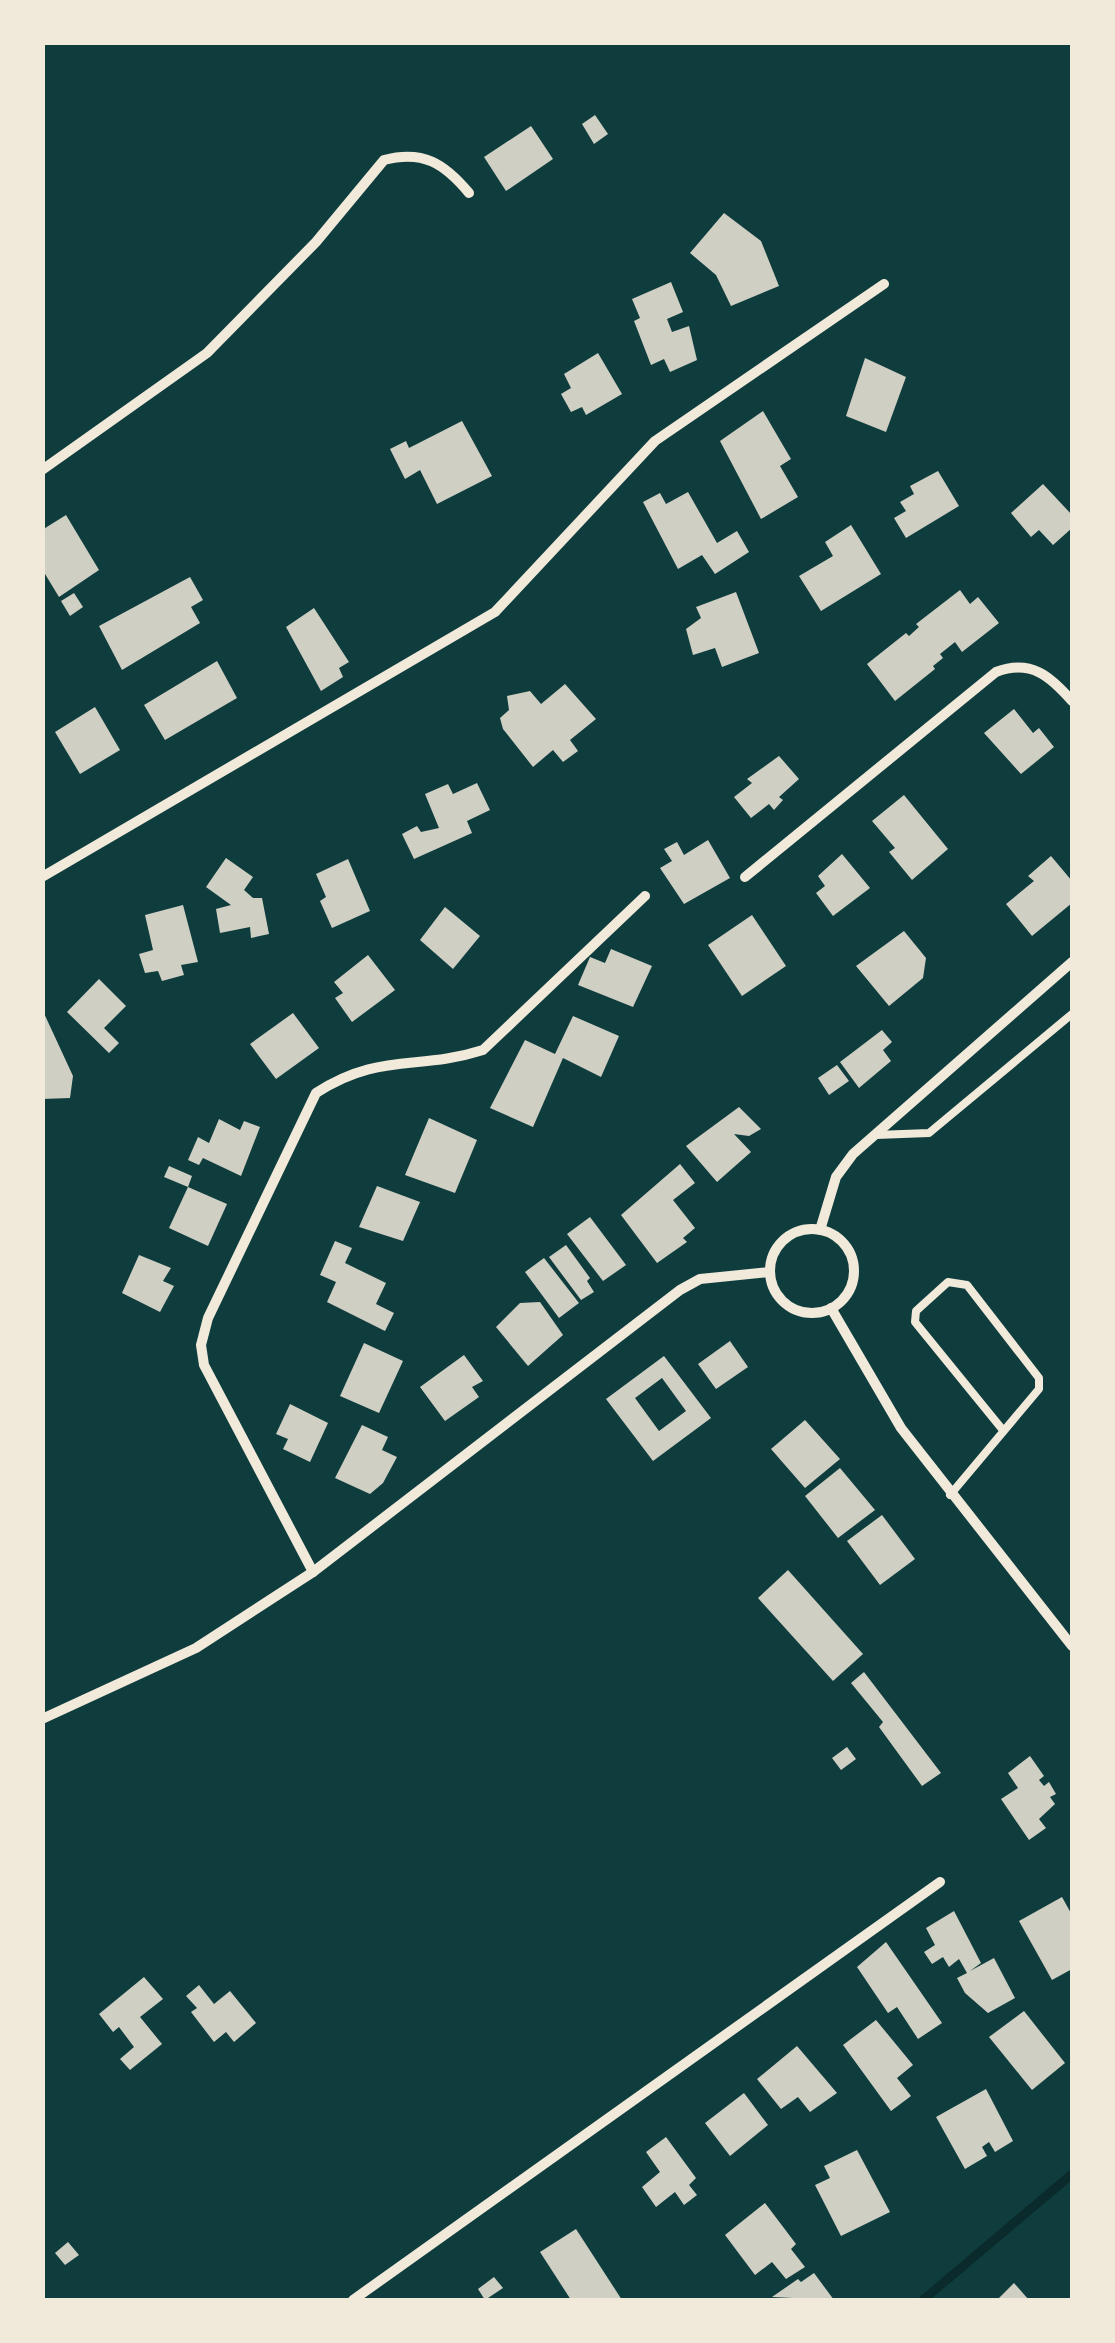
<svg xmlns="http://www.w3.org/2000/svg" width="1115" height="2343" font-family="Figtree,sans-serif">
<style>
.lines{fill:none;stroke-linecap:round;stroke-linejoin:round}
.stream{stroke:#0a2a2b;stroke-width:9}
.building{fill:#cfcfc3;fill-rule:evenodd}
.service{stroke:#f1e9da;stroke-width:8}
.minor{stroke:#f1e9da;stroke-width:10}
</style>
<rect width="100%" height="100%" fill="#0f3d3e"/>
<g class="lines">
<!-- stream -->
<polyline class="stream" points="923,2300 1072,2174"/>
</g>
<!-- building -->
<g class="building">
<polygon points="595,115 608,134 594,144 582,124"/>
<polygon points="531,126 553,159 506,191 484,157"/>
<polygon points="724,213 761,241 779,286 731,306 716,275 690,253"/>
<polygon points="671,282 683,312 667,319 672,332 689,326 697,360 670,372 664,359 651,365 634,321 640,318 632,299"/>
<polygon points="598,353 622,394 586,415 582,407 571,412 561,394 571,388 564,374"/>
<polygon points="865,358 906,377 886,432 846,416"/>
<polygon points="763,411 791,459 780,466 798,497 761,519 720,441"/>
<polygon points="462,421 492,476 437,504 420,470 405,479 390,449 406,441 409,448"/>
<polygon points="938,471 959,506 906,538 894,518 906,511 900,502 914,494 910,486"/>
<polygon points="1043,484 1072,515 1072,528 1053,545 1039,530 1031,537 1011,513"/>
<polygon points="688,492 717,543 737,531 749,552 715,574 702,555 678,569 643,502 660,493 666,504"/>
<polygon points="66,515 99,570 59,597 42,569 42,530"/>
<polygon points="851,525 881,574 821,611 799,576 833,556 825,542"/>
<polygon points="190,577 203,600 191,607 200,623 122,670 99,626"/>
<polygon points="960,590 970,604 978,597 999,623 962,652 955,642 940,654 943,658 933,666 935,669 895,701 867,664 906,633 909,636 919,627 916,624"/>
<polygon points="736,592 759,653 722,667 715,648 693,655 686,629 701,618 696,607"/>
<polygon points="74,593 83,607 70,616 61,601"/>
<polygon points="314,608 349,662 339,668 343,677 321,691 286,627"/>
<polygon points="217,661 237,698 165,740 144,705"/>
<polygon points="565,684 596,719 570,740 578,751 563,762 553,750 533,767 503,729 500,718 509,710 507,696 530,691 541,704"/>
<polygon points="95,707 120,750 80,774 55,732"/>
<polygon points="1014,709 1033,733 1039,728 1054,747 1021,774 984,733"/>
<polygon points="779,756 799,779 779,797 783,800 774,810 769,804 751,818 734,797 752,783 747,779"/>
<polygon points="477,783 490,810 467,821 472,833 414,859 402,834 417,826 421,832 439,828 425,794 448,784 453,794"/>
<polygon points="904,795 948,849 912,880 889,852 895,848 872,821"/>
<polygon points="708,840 730,878 684,904 660,868 672,861 664,849 677,842 684,855"/>
<polygon points="842,854 870,888 833,916 816,893 825,886 818,876"/>
<polygon points="1051,856 1072,881 1072,903 1032,936 1006,904 1034,881 1028,876"/>
<polygon points="226,858 253,877 244,890 253,898 262,898 269,934 251,938 250,927 220,933 216,909 231,905 206,887"/>
<polygon points="348,859 370,911 332,928 320,901 326,897 316,874"/>
<polygon points="183,905 198,962 181,965 184,975 162,981 158,971 145,973 139,954 153,950 145,915"/>
<polygon points="445,907 480,936 453,969 420,940"/>
<polygon points="752,915 786,966 742,996 708,945"/>
<polygon points="904,931 926,958 923,978 889,1006 856,966"/>
<polygon points="611,949 652,966 633,1007 578,985 590,957 605,963"/>
<polygon points="368,955 395,990 352,1022 335,998 343,993 334,982"/>
<polygon points="99,979 126,1006 104,1028 119,1043 109,1053 67,1012"/>
<polygon points="42,1009 73,1076 70,1098 42,1099"/>
<polygon points="293,1013 319,1048 276,1079 250,1044"/>
<polygon points="573,1016 619,1036 601,1077 563,1058 533,1127 490,1108 525,1040 555,1054"/>
<polygon points="882,1030 892,1042 883,1050 891,1061 859,1088 840,1062"/>
<polygon points="837,1065 849,1081 829,1095 818,1078"/>
<polygon points="739,1107 761,1129 749,1136 734,1134 751,1152 717,1182 686,1146"/>
<polygon points="429,1118 477,1140 455,1193 405,1175"/>
<polygon points="219,1119 240,1130 244,1121 260,1127 241,1176 203,1158 199,1165 188,1160 198,1137 209,1143"/>
<polygon points="680,1164 695,1183 673,1200 695,1228 683,1238 687,1242 657,1263 621,1215"/>
<polygon points="169,1166 192,1176 188,1187 164,1177"/>
<polygon points="377,1186 420,1202 403,1241 359,1227"/>
<polygon points="188,1187 227,1204 208,1246 169,1228"/>
<polygon points="590,1217 626,1265 603,1281 567,1234"/>
<polygon points="335,1241 352,1248 345,1263 386,1283 376,1304 394,1313 385,1331 327,1302 336,1282 320,1275"/>
<polygon points="566,1245 590,1278 587,1281 594,1292 581,1300 549,1257"/>
<polygon points="139,1255 171,1268 163,1281 174,1286 160,1312 122,1293"/>
<polygon points="544,1258 579,1303 559,1318 525,1272"/>
<polygon points="540,1302 563,1335 528,1366 496,1327 520,1303"/>
<polygon points="730,1341 748,1367 716,1389 698,1364"/>
<polygon points="364,1343 403,1361 379,1413 340,1396"/>
<polygon points="464,1355 483,1381 472,1387 479,1397 445,1421 420,1387"/>
<path d="M 664,1356 L 711,1418 L 653,1461 L 606,1399 ZM 662,1378 L 686,1411 L 659,1431 L 635,1398 Z"/>
<polygon points="290,1404 328,1423 310,1462 283,1449 288,1439 276,1434"/>
<polygon points="805,1420 840,1459 805,1488 771,1449"/>
<polygon points="362,1425 388,1437 382,1450 397,1457 383,1483 370,1494 335,1478"/>
<polygon points="840,1468 875,1510 838,1538 805,1496"/>
<polygon points="882,1515 915,1559 880,1585 847,1541"/>
<polygon points="788,1570 863,1654 833,1681 758,1598"/>
<polygon points="864,1672 941,1773 922,1786 879,1727 883,1722 851,1683"/>
<polygon points="847,1747 856,1759 841,1770 832,1758"/>
<polygon points="1030,1756 1044,1776 1039,1780 1044,1786 1049,1782 1056,1794 1050,1797 1055,1804 1039,1819 1046,1828 1029,1840 1001,1799 1018,1788 1008,1773"/>
<polygon points="1062,1897 1072,1915 1072,1969 1052,1980 1019,1921"/>
<polygon points="954,1911 981,1963 970,1971 994,1958 1015,1998 988,2013 965,1993 957,1978 967,1973 959,1959 949,1967 943,1957 932,1964 924,1952 935,1945 926,1928"/>
<polygon points="886,1942 942,2023 918,2039 897,2007 888,2013 857,1967"/>
<polygon points="144,1977 163,1999 140,2017 162,2044 130,2070 120,2059 134,2047 119,2027 113,2032 99,2014"/>
<polygon points="199,1985 214,2004 230,1991 256,2023 234,2042 226,2032 214,2042 191,2012 197,2008 186,1996"/>
<polygon points="1024,2011 1065,2063 1032,2090 989,2037"/>
<polygon points="876,2020 913,2065 897,2078 911,2096 891,2111 843,2045"/>
<polygon points="797,2046 837,2093 810,2112 798,2097 781,2109 757,2079"/>
<polygon points="986,2089 1013,2141 995,2152 989,2142 982,2147 987,2156 965,2169 936,2117"/>
<polygon points="744,2093 768,2125 730,2156 705,2123"/>
<polygon points="666,2137 696,2178 689,2185 697,2195 684,2205 675,2192 656,2207 642,2187 660,2172 646,2152"/>
<polygon points="857,2150 890,2212 841,2236 815,2185 830,2178 824,2166"/>
<polygon points="765,2203 796,2244 791,2249 805,2267 786,2279 772,2262 755,2275 725,2235"/>
<polygon points="576,2229 622,2300 571,2300 540,2252"/>
<polygon points="68,2242 79,2255 65,2265 55,2253"/>
<polygon points="814,2273 834,2300 772,2297 798,2279 801,2282"/>
<polygon points="494,2277 503,2288 485,2300 478,2289"/>
<polygon points="1014,2283 1029,2300 997,2300"/>
</g>
<g class="lines">
<!-- service -->
<g class="service">
<polyline points="876,1135 929,1133 1072,1014"/>
<polyline points="950,1495 1039,1389 1039,1378 967,1285 948,1282 916,1311 915,1322 1002,1429"/>
</g>
<!-- minor -->
<g class="minor">
<path d="M 42,470 L 207,353 L 316,242 L 384,160 C 423,150 444,163 469,193"/>
<polyline points="42,877 495,612 655,441 884,284"/>
<path d="M 745,877 L 996,672 C 1031,659 1050,676 1072,701"/>
<circle cx="812" cy="1271" r="42"/>
<polyline points="820,1230 836,1177 853,1154 1072,962"/>
<polyline points="831,1308 901,1428 1072,1646"/>
<path d="M 313,1572 L 204,1365 L 201,1345 L 208,1318 L 316,1093 C 380,1052 417,1071 483,1050 L 645,896"/>
<polyline points="42,1719 196,1648 313,1572 680,1290 700,1279 770,1272"/>
<polyline points="353,2300 940,1882"/>
</g>
</g>
<!-- border -->
<rect width="1115" height="2343" fill="none" stroke="#f1e9da" stroke-width="90"/>
</svg>
